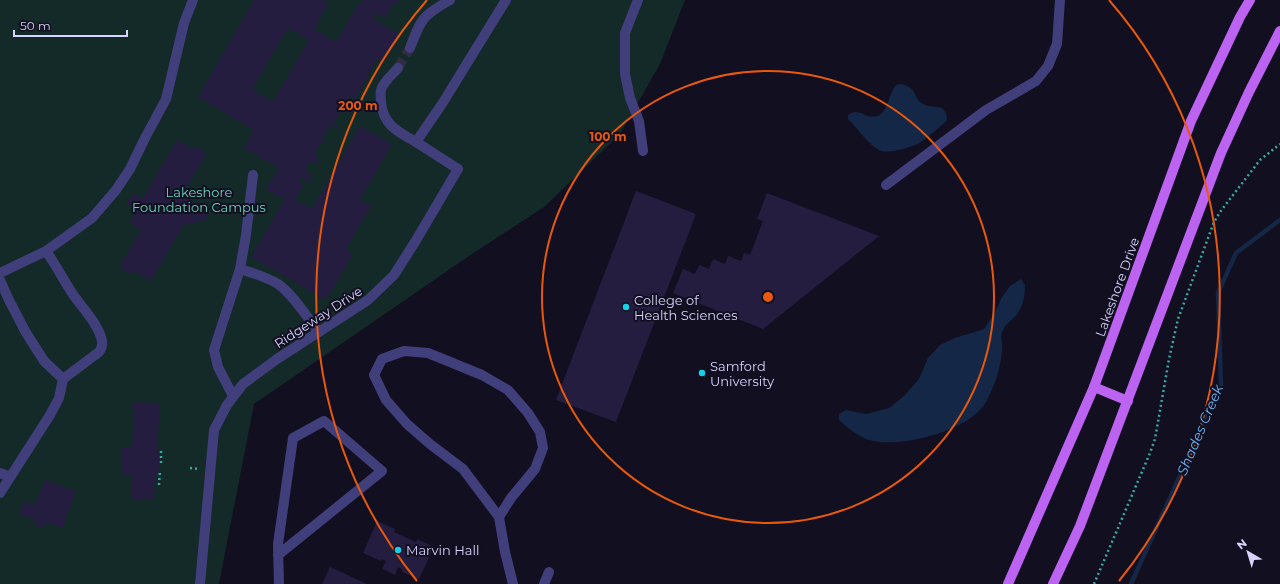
<svg xmlns="http://www.w3.org/2000/svg" width="1280" height="584" font-family="Montserrat,sans-serif">
<style>
.green{fill:#132a29}
.water{fill:#142746}
.lines{fill:none;stroke-linecap:round;stroke-linejoin:round}
.stream{stroke:#142746;stroke-width:4.5}
.building{fill:#241d40;fill-rule:evenodd}
.minor-tunnel{stroke:#302c42;stroke-width:10;stroke-dasharray:10 5;stroke-linecap:butt}
.path{stroke:#39a9a2;stroke-width:2.5;stroke-dasharray:2 3;stroke-linecap:butt}
.minor{stroke:#413e7c;stroke-width:10}
.major{stroke:#bc63f2;stroke-width:10}
.ring{fill:none;stroke:#e8590c;stroke-width:2}
.poi-dot{fill:#14d1e6;stroke:#120f21;stroke-width:1.5}
.labels{text-anchor:middle;stroke-width:4;stroke-linejoin:round;paint-order:stroke}
.park-label{font-size:13px;fill:#65d5b9;stroke:#120f21}
.street-label{font-size:13px;fill:#d7d3fb;stroke:#120f21}
.poi-label{font-size:13px;fill:#d7d3fb;stroke:#120f21;text-anchor:start}
.water-label{font-size:14px;font-style:italic;fill:#6ab3f2;stroke:#120f21}
.centre{fill:#e8590c;stroke:#120f21;stroke-width:2}
.ring-label{font-size:12px;text-anchor:middle;font-weight:bold;fill:#e8590c;stroke:#120f21;stroke-width:4;stroke-linejoin:round;paint-order:stroke}
</style>
<rect width="100%" height="100%" fill="#120f21"/>
<!-- green -->
<polygon class="green" points="0,0 685,0 660,64 620,134 544,207 469,256 254,404 219,584 0,584"/>
<!-- water -->
<g class="water">
<path d="M 901,84 C 919,88 912,98 923,104 C 933,110 946,101 947,120 C 943,125 927,138 921,142 C 913,147 887,155 879,150 C 868,144 857,128 848,119 L 848,115 C 856,109 860,113 868,116 C 888,122 887,95 896,85 Z"/>
<path d="M 1021,279 L 1025,285 C 1025,293 1024,303 1019,311 C 1015,320 1006,321 1002,332 C 1000,337 1003,344 1002,350 C 1001,368 994,387 986,402 C 970,431 899,449 869,440 C 857,436 848,428 839,420 L 839,414 L 846,410 L 866,414 L 889,408 L 904,396 L 919,379 L 928,358 L 940,345 L 955,338 L 984,329 L 996,310 L 1002,297 L 1010,286 Z"/>
</g>
<g class="lines">
<!-- stream -->
<polyline class="stream" points="1131,584 1221,385 1218,293 1236,253 1280,220"/>
</g>
<!-- building -->
<g class="building">
<path d="M 254,0 L 323,0 L 329,3 L 314,29 L 336,42 L 360,1 L 363,2 L 364,0 L 400,0 L 397,4 L 394,2 L 385,18 L 377,13 L 373,19 L 399,34 L 381,61 L 377,59 L 355,99 L 350,96 L 345,103 L 351,106 L 347,114 L 341,111 L 334,122 L 338,125 L 336,129 L 330,125 L 322,140 L 327,143 L 325,145 L 321,143 L 314,155 L 319,159 L 316,164 L 311,161 L 305,170 L 313,175 L 308,182 L 302,178 L 299,183 L 304,185 L 295,200 L 312,209 L 360,126 L 392,144 L 360,200 L 371,206 L 346,249 L 353,254 L 326,300 L 251,257 L 285,199 L 266,189 L 279,168 L 244,148 L 254,130 L 198,97 ZM 288,28 L 309,40 L 273,102 L 252,90 Z"/>
<polygon points="177,140 193,149 195,146 207,153 182,195 210,211 205,220 187,225 184,224 151,281 135,271 133,275 119,267 141,230 130,223 134,217 134,207 126,204 133,194 143,198"/>
<polygon points="636,191 696,214 616,422 556,400"/>
<polygon points="767,193 879,236 763,329 673,293 683,269 695,274 699,265 709,269 713,259 725,264 728,256 741,261 744,253 750,255 763,221 757,219"/>
<polygon points="134,402 160,403 157,452 160,453 158,478 155,478 154,500 131,499 132,475 121,474 122,447 132,448"/>
<polygon points="45,480 76,491 62,528 45,522 43,528 34,525 36,520 19,514 24,501 35,505"/>
<polygon points="377,521 395,529 394,532 416,542 417,539 434,547 419,579 402,572 403,570 398,567 395,575 382,569 386,561 382,559 381,561 363,553"/>
<polygon points="330,567 367,584 322,584"/>
</g>
<g class="lines">
<!-- minor-tunnel -->
<polyline class="minor-tunnel" points="398,68 410,48"/>
<!-- path -->
<g class="path">
<polyline points="161,463 161,448"/>
<polyline points="190,468 200,469"/>
<polyline points="159,485 160,470"/>
<polyline points="1094,584 1150,453 1155,439 1169,359 1178,319 1214,222 1220,212 1260,160 1280,144"/>
</g>
<!-- minor -->
<g class="minor">
<polyline points="638,0 625,33 625,74 630,98 639,121 643,151"/>
<path d="M 410,48 C 421,19 422,16 450,0"/>
<path d="M 398,68 C 393,74 383,82 381,90 C 380,93 381,99 381,102 C 383,125 398,132 416,142"/>
<polyline points="886,185 986,110 1036,81 1048,66 1057,44 1060,0"/>
<path d="M 240,269 C 253,273 267,277 278,284 C 292,293 308,319 319,332"/>
<polyline points="0,273 46,251"/>
<polyline points="0,280 9,300 25,331 44,361 63,379"/>
<polyline points="233,396 218,367 214,350 240,269 246,235 253,175"/>
<polyline points="0,473 10,477"/>
<path d="M 0,493 L 50,415 L 59,398 L 63,379 L 99,352 C 101,349 103,345 102,341 C 100,327 83,308 74,296 C 64,281 56,265 46,251 L 92,218 L 116,190 L 130,169 L 145,138 L 166,99 L 184,23 L 193,0"/>
<polyline points="499,517 511,498 535,469 543,448 540,432 528,413 508,390 482,375 428,353 404,351 382,359 374,375 386,400 407,424 430,444 463,469 499,517 505,552 513,584"/>
<polyline points="278,555 382,471 324,421 293,438 278,544 279,584"/>
<polyline points="200,584 214,430 227,405 243,384 277,359 368,300 394,275 415,242 458,169 416,142 442,104 506,0"/>
<polyline points="544,584 549,572"/>
</g>
<!-- major -->
<g class="major">
<polyline points="1094,387 1128,401"/>
<polyline points="1008,584 1094,387 1191,121 1240,17 1250,0"/>
<polyline points="1053,584 1080,526 1221,153 1249,92 1280,31"/>
</g>
</g>
<!-- distance rings -->
<g class="ring">
<circle cx="768" cy="297" r="226"/>
<path d="M417 581A452 452 0 0 1 427 0M1109 0A452 452 0 0 1 1119 581"/>
</g>
<!-- markers -->
<g class="poi-dot">
<circle cx="626" cy="307" r="4"/>
<circle cx="702" cy="373" r="4"/>
<circle cx="398" cy="550" r="4"/>
</g>
<g class="labels">
<!-- park labels -->
<g class="park-label">
<text x="199" y="197">Lakeshore<tspan x="199" dy="15">Foundation Campus</tspan></text>
</g>
<!-- street labels -->
<g class="street-label">
<text transform="translate(1117 287) rotate(-70)" y="5">Lakeshore Drive</text>
<text transform="translate(318 317) rotate(-33)" y="5">Ridgeway Drive</text>
</g>
<!-- poi labels -->
<g class="poi-label">
<text x="634" y="305">College of<tspan x="634" dy="15">Health Sciences</tspan></text>
<text x="710" y="371">Samford<tspan x="710" dy="15">University</tspan></text>
<text x="406" y="555">Marvin Hall</text>
</g>
<!-- water labels -->
<g class="water-label">
<text transform="translate(1200 430) rotate(-67)" y="5">Shades Creek</text>
</g>
</g>
<circle cx="768" cy="297" r="6" class="centre"/>
<g class="ring-label">
<text x="358" y="110">200 m</text>
<text x="608" y="141">100 m</text>
</g>
<!-- north arrow -->
<g transform="translate(1248 552) rotate(322)" stroke="#120f21" stroke-width="3" paint-order="stroke">
<path d="M0-3L7 15L0 10L-7 15Z" fill="#d7d3fb"/>
<text y="-6" font-size="11" font-weight="bold" text-anchor="middle" fill="#d7d3fb">N</text>
</g>
<!-- scale -->
<path d="M14 30v6h113v-6" fill="none" stroke="#d7d3fb" stroke-width="2"/>
<text x="20" y="30" font-size="12" fill="#d7d3fb" stroke="#120f21" stroke-width="3" paint-order="stroke">50 m</text>
</svg>
